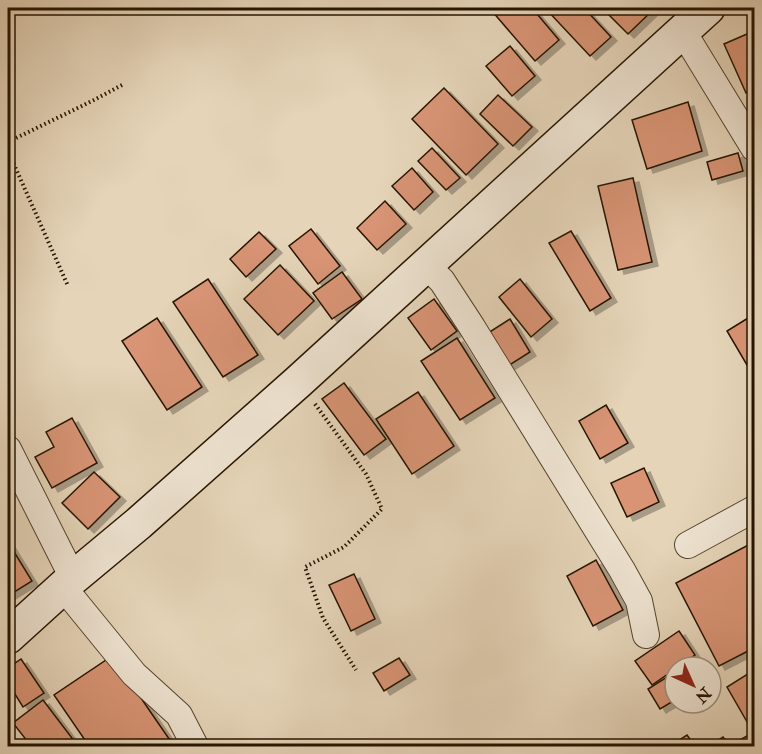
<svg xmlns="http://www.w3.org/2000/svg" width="762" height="754" font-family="'IM FELL Double Pica',serif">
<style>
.building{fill:#d89475;stroke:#251400;stroke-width:1.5;filter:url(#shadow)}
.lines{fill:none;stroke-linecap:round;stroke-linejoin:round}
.street-casing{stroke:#55442e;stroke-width:28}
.secondary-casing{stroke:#251400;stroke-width:36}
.path{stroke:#251400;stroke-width:4;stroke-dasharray:1.5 3;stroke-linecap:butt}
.street{stroke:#eee3d1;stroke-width:26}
.secondary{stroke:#eee3d1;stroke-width:33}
</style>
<defs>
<filter id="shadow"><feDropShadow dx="6" dy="4" stdDeviation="0" flood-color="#0004"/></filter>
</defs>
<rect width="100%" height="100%" fill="#e5d4b8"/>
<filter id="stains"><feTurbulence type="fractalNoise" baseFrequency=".00333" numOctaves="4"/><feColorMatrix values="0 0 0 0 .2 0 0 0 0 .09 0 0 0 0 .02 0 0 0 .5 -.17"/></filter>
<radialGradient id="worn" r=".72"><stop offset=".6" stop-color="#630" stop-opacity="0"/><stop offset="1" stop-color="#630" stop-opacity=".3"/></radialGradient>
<!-- building -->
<g class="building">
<polygon points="494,8 532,8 559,40 535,61 491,10"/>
<polygon points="545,8 584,8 611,37 590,56"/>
<polygon points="602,8 653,8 654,9 628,34"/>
<polygon points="754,31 754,89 746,93 724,44"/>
<polygon points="510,46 535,76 512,96 486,66"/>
<polygon points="444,88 498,144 466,175 412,119"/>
<polygon points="498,95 532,127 513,146 480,114"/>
<polygon points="688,102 702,151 647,169 632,120"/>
<polygon points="432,148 460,178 446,190 418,161"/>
<polygon points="738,153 743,171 712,180 707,162"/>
<polygon points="412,168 433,192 414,210 392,186"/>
<polygon points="633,178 652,262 618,270 598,186"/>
<polygon points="385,201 406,224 377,250 357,228"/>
<polygon points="311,229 340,266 318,284 289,246"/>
<polygon points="571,231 611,298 590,311 549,243"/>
<polygon points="259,232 276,249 246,277 230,259"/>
<polygon points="280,265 314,301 278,335 244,299"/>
<polygon points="342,272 362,299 332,319 313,293"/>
<polygon points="208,279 258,355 223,377 173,302"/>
<polygon points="520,279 552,319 531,337 499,297"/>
<polygon points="434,299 457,331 431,350 408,318"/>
<polygon points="753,315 754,318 754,377 727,331"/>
<polygon points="157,318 202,387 167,410 122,341"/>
<polygon points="510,319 530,352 508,366 488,333"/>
<polygon points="457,338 495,398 460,420 421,361"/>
<polygon points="344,383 386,439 364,455 322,399"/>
<polygon points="418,392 454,446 412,474 376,419"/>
<polygon points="606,405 628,443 600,459 579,421"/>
<polygon points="72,418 97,463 52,488 35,457 54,447 46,432"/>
<polygon points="644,468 659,502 627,517 611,483"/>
<polygon points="94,472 120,497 88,529 62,503"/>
<polygon points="8,542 32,581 8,596"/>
<polygon points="754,542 754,648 719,666 676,583"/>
<polygon points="596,560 623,610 593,626 567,576"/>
<polygon points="354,574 375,619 351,631 329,585"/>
<polygon points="679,631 695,655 678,667 675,667 675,669 652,685 635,661"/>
<polygon points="112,656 174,746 89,746 54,695"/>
<polygon points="399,658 410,675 384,691 373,673"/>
<polygon points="21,659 44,693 23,707 8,683 8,668"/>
<polygon points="754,670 754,734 727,687"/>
<polygon points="675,672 675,700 660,709 648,689"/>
<polygon points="43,700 78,746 31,746 13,723"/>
<polygon points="752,733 754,738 754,746 732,746 731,745"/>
<polygon points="687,735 695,746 670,746"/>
<polygon points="723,737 730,746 709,746"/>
</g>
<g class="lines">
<!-- street casing -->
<g class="street-casing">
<g id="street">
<polyline points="682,30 754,148"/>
<polyline points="426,265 442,281 472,327 622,570 639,601 646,635"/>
<polyline points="8,449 73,578"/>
<polyline points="688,545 754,509"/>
<polyline points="63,587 134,674 179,715 195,746"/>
</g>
</g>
<!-- secondary casing -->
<g class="secondary-casing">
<polyline id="secondary" points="8,637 73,578 139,523 298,382 708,8"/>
</g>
<!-- path -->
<g class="path">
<polyline points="8,142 94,100 122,85"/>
<polyline points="8,151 68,286"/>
<polyline points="315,404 366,474 382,509 344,547 305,567 323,618 356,670"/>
</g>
<!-- street -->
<use href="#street" class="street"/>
<!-- secondary -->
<use href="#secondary" class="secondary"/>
</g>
<!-- margin -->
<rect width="762" height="754" fill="none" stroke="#e5d4b8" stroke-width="30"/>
<rect x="9" y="9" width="744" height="736" fill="none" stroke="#251400" stroke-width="3"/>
<rect x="15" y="15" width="732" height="724" fill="none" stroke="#251400" stroke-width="1.5"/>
<!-- north arrow -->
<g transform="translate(693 685) rotate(135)"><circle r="28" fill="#eee3d1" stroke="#9e907d" stroke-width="1.5"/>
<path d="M0-4.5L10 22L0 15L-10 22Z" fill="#8f2418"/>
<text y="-9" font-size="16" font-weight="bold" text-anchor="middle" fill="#251400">N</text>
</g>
<rect width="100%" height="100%" filter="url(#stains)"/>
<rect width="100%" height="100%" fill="url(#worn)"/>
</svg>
